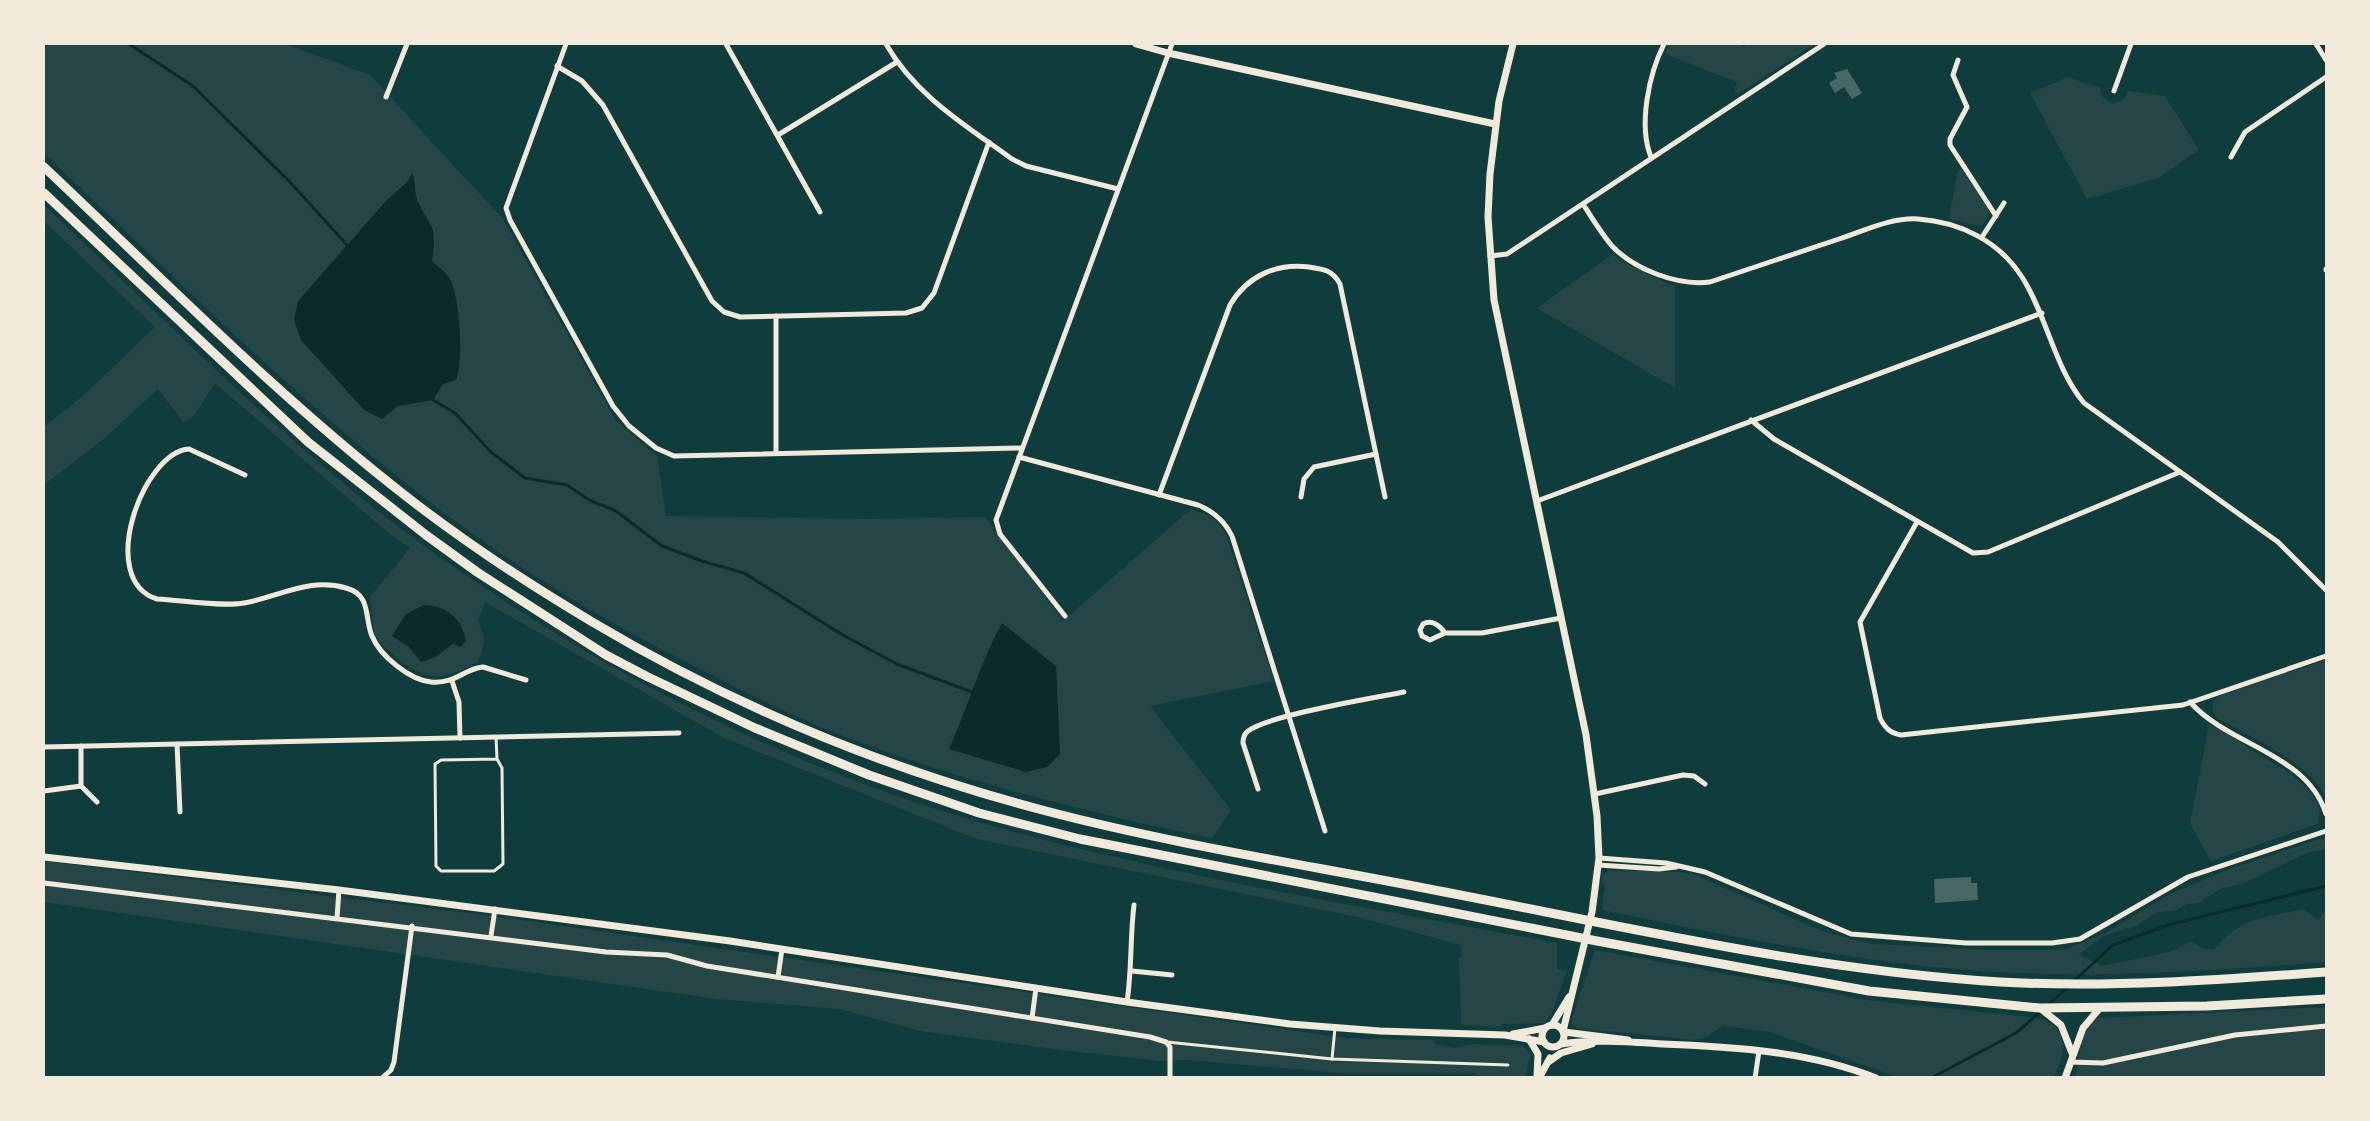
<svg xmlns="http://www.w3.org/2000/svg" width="2370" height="1121" font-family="Jost,sans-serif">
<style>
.green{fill:#244646}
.water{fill:#0a2a2b}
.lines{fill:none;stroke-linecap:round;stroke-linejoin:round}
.stream{stroke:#0a2a2b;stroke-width:3}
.building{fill:#486865}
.service{stroke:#f1e9da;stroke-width:3}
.minor{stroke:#f1e9da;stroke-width:5}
.tertiary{stroke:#f1e9da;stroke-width:7}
.primary{stroke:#f1e9da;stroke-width:9}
</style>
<rect width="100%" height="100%" fill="#0f3d3e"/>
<!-- green -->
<g class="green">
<path d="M 44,44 L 285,44 L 370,75 L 503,219 L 616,421 L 657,456 L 666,516 L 869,519 L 985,517 L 1063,621 L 1191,509 L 1212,517 L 1225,532 L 1274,681 L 1150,706 L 1231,810 L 1212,838 C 1089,813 969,783 851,739 C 798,719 745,693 694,666 C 595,616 500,558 413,489 C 282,386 164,267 44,153 Z"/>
<polygon points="1669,44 1738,44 1744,47 1746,44 1815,44 1739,93 1734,92 1737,82 1665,54"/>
<polygon points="2068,77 2100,88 2102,96 2112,104 2124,99 2128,91 2165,96 2199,150 2158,178 2087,199 2030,93"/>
<polygon points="1961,168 1989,211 1986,221 1980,226 1949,219 1957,174"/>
<path d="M 44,205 C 158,313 271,430 396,525 C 572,658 776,765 989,825 C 1174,877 1367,907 1557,943 L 1557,969 L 1567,971 L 1551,1015 L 1543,1023 L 1501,1024 L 1501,1027 L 1461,1025 L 1459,957 L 1462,957 L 1461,945 L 1362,918 L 977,839 L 724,738 L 485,602 L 478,620 L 485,640 L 478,662 C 444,680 425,683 394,655 C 388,650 379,643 375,635 C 371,624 373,610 369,598 L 410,548 L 386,531 L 215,383 L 194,416 L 183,422 L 158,389 L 106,437 L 44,485 L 44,427 L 84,395 L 155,327 L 44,221 Z"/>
<polygon points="1613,254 1625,263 1675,287 1675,388 1537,308"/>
<path d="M 2326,660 L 2326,798 C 2309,762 2254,739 2219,719 L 2214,714 L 2212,704 L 2219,696 Z"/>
<path d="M 2209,725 C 2223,729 2237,741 2250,749 C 2270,762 2333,792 2317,824 L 2211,861 L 2190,824 Z"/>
<path d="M 2320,839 L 2326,839 L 2326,849 L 2309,852 L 2244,883 L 2222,888 L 2198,903 L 2187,904 L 2176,910 L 2156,913 L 2135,926 L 2103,936 L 2079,955 L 2103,966 L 2169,952 L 2191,941 L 2202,948 L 2214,950 C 2240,917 2266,918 2303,909 L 2318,920 L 2326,910 L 2326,962 C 2207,971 2088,980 1969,970 C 1845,960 1724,935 1602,910 L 1605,884 L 1602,883 L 1603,875 L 1609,870 L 1680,872 L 1698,876 L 1822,931 L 1871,944 L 1992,950 L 2064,950 L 2104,934 L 2170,894 L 2224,871 Z"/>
<polygon points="44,861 508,918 1345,1038 1435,1040 1435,1044 1453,1048 1475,1044 1523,1046 1531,1054 1525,1078 1481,1077 1474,1073 1341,1073 1188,1060 1160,1061 1061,1050 920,1031 840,1009 716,999 44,902"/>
<path d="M 1595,950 L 1873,1001 L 2038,1018 C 2069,1025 2067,1055 2053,1077 L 1897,1077 L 1767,1031 L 1722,1026 L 1707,1037 L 1694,1040 L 1578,1028 L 1572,1024 L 1572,1018 Z"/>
<path d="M 2326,1007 L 2326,1077 L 2075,1078 C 2082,1058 2076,1029 2099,1018 Z"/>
</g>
<!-- water -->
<g class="water">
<path d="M 412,173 C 416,179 414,190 417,199 C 430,230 438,222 432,261 C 438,267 448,273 451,281 C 460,303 464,358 456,380 L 443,384 L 433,400 L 398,406 L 382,419 L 364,410 L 301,340 L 294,320 L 298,301 L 385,202 L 408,181 Z"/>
<path d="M 424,605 C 447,606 462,619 466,641 L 460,647 L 453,644 L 435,657 L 421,662 L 409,647 L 392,636 L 406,614 Z"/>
<path d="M 1002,623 L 1056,666 L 1060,754 L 1047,767 L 1026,772 L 949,749 C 968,707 980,663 1002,623 Z"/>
</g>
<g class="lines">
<!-- stream -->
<g class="stream">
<polyline points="129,44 193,86 290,182 347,245"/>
<polyline points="433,400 455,413 491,452 525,478 567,485 589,500 616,511 662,546 705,562 744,573 841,634 897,664 972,692"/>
<polyline points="2075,980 2113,945 2168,925 2326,886"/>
<polyline points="2049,1004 2067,988"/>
<polyline points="1931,1078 2016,1033 2040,1012"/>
</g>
</g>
<!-- building -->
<g class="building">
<polygon points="1847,69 1862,93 1852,99 1844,87 1835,93 1829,83 1837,78 1834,73"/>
<polygon points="1971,877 1971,883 1977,883 1978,900 1935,903 1934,879"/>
</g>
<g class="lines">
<!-- service -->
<g class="service">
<polyline points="496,737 497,759 502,768 503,864 494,871 441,871 436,866 435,764 441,760 497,759"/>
<polyline points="1167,1042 1332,1059 1508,1065"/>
<polyline points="1332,1059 1335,1028"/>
</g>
<!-- minor -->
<g class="minor">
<polyline points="566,44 506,208 510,220 613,406 629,426 656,448 674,456 1022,448"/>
<polyline points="726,44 820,212"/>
<path d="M 886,44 C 915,95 965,125 1012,159 L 1026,166 L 1118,189"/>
<polyline points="2316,44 2326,60"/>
<polyline points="1958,60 1953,75 1967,107 1950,139 1950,145 1996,216"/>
<polyline points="557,66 582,81 603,105 712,301 724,312 740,317 906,313 922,308 934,293 989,142"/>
<polyline points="2114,91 2131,44"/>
<polyline points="386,97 407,44"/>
<polyline points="778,135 897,62"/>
<path d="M 1651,157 C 1638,125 1649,74 1664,44"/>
<polyline points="2231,157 2245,132 2326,77"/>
<path d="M 1583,204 C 1592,218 1601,233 1612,246 C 1635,270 1678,286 1710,282 C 1753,268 1796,253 1839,239 C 1864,231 1892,217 1918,219 C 1960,222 1999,241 2022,277 C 2047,316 2054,367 2084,403 L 2278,542 L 2326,590"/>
<polyline points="1982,237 2004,203"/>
<polyline points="1490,256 1507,254 1516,248 1824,44"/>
<polyline points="2326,269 2326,270"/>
<polyline points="1751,420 1774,439 1973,553 1988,552 2180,472"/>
<polyline points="776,452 776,316"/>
<path d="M 1019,457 L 1198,505 C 1213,511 1224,520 1232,536 L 1325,831"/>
<path d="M 245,475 L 189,449 C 143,452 96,580 157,599 C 181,600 221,607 244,603 C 279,597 309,577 346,588 C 372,595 364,618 372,636 C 380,656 410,680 431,682 C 457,684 463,669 483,667 L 526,680"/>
<path d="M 1159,495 L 1230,305 C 1247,276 1276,263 1309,267 C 1323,269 1333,270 1340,284 L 1385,497"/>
<polyline points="1301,497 1304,479 1314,467 1376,454"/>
<polyline points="1537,501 2042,313"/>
<path d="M 1917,522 L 1860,622 L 1880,718 C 1885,728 1890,733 1901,735 L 2183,705 L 2326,656"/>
<polyline points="1065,616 1000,534 996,520 1172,44"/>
<path d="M 1445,633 C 1440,626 1432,619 1423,624 L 1420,630 L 1422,636 L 1430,640 L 1445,633 L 1482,633 L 1561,618"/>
<polyline points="452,681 459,702 460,738"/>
<path d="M 2190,702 C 2229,746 2307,753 2326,814"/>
<polyline points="177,744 180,812"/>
<polyline points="81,746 81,786 97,802"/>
<polyline points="44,747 679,733"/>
<path d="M 1258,789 L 1243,743 C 1243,738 1244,734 1248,731 C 1269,715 1374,698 1404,692"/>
<polyline points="44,791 81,786"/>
<polyline points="1595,794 1683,775 1694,776 1705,784"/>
<polyline points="1599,858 1666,863 1705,872 1851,934 1966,943 2052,943 2080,939 2188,877 2326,831"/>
<polyline points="1598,865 1659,869 1676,867"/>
<polyline points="44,883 606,952 667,955 707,966 1150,1037 1166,1042 1170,1047 1170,1078"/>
<polyline points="337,918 339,890"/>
<polyline points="491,936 495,909"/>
<polyline points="1132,971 1172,975"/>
<polyline points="778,977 782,949"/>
<path d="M 1127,1002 C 1132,969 1130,937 1134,905"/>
<polyline points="1032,1018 1036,988"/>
<polyline points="2070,1062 2103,1063 2235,1035 2326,1026"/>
<polyline points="382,1078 391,1070 394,1062 412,926"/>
<polyline points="1755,1078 1759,1051"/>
</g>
<!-- tertiary -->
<g class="tertiary">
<polyline points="1136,44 1168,53 1495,124"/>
<polyline points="1513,44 1499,101 1490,174 1488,217 1494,300 1586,735 1597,816 1599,858 1592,912 1563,1031"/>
<polyline points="44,857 339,890 730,941 1127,1002 1290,1024 1380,1031 1505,1035 1544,1042"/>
<polyline points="2040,1008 2061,1025 2072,1053"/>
<circle cx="1553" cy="1036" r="11"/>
<polyline points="1552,1025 1569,997"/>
<polyline points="1564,1032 1628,1040"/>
<polyline points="1513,1034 1545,1028"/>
<polyline points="1529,1039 1538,1054 1537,1076"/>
<path d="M 1561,1044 C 1594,1039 1629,1042 1663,1044 C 1734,1047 1808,1051 1876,1078"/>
<polyline points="1548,1062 1561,1053 1592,1044"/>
<polyline points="1539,1078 1550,1058"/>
<polyline points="2065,1078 2083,1028 2099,1009"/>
</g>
<!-- primary -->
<g class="primary">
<path d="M 44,167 C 162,278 278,397 407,497 C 466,543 530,585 594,623 C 734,706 889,770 1046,811 C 1172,844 1301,864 1429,889 C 1618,925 1807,970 2000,982 C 2109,988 2218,980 2326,972"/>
<polyline points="44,193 308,442 426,535 477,572 606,655 646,676 755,728 869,775 979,813 1080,839 1597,941 1869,991 2040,1008 2207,1006 2326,999"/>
</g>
</g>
<!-- border -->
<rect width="2370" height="1121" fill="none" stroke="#f1e9da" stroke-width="90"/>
</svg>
